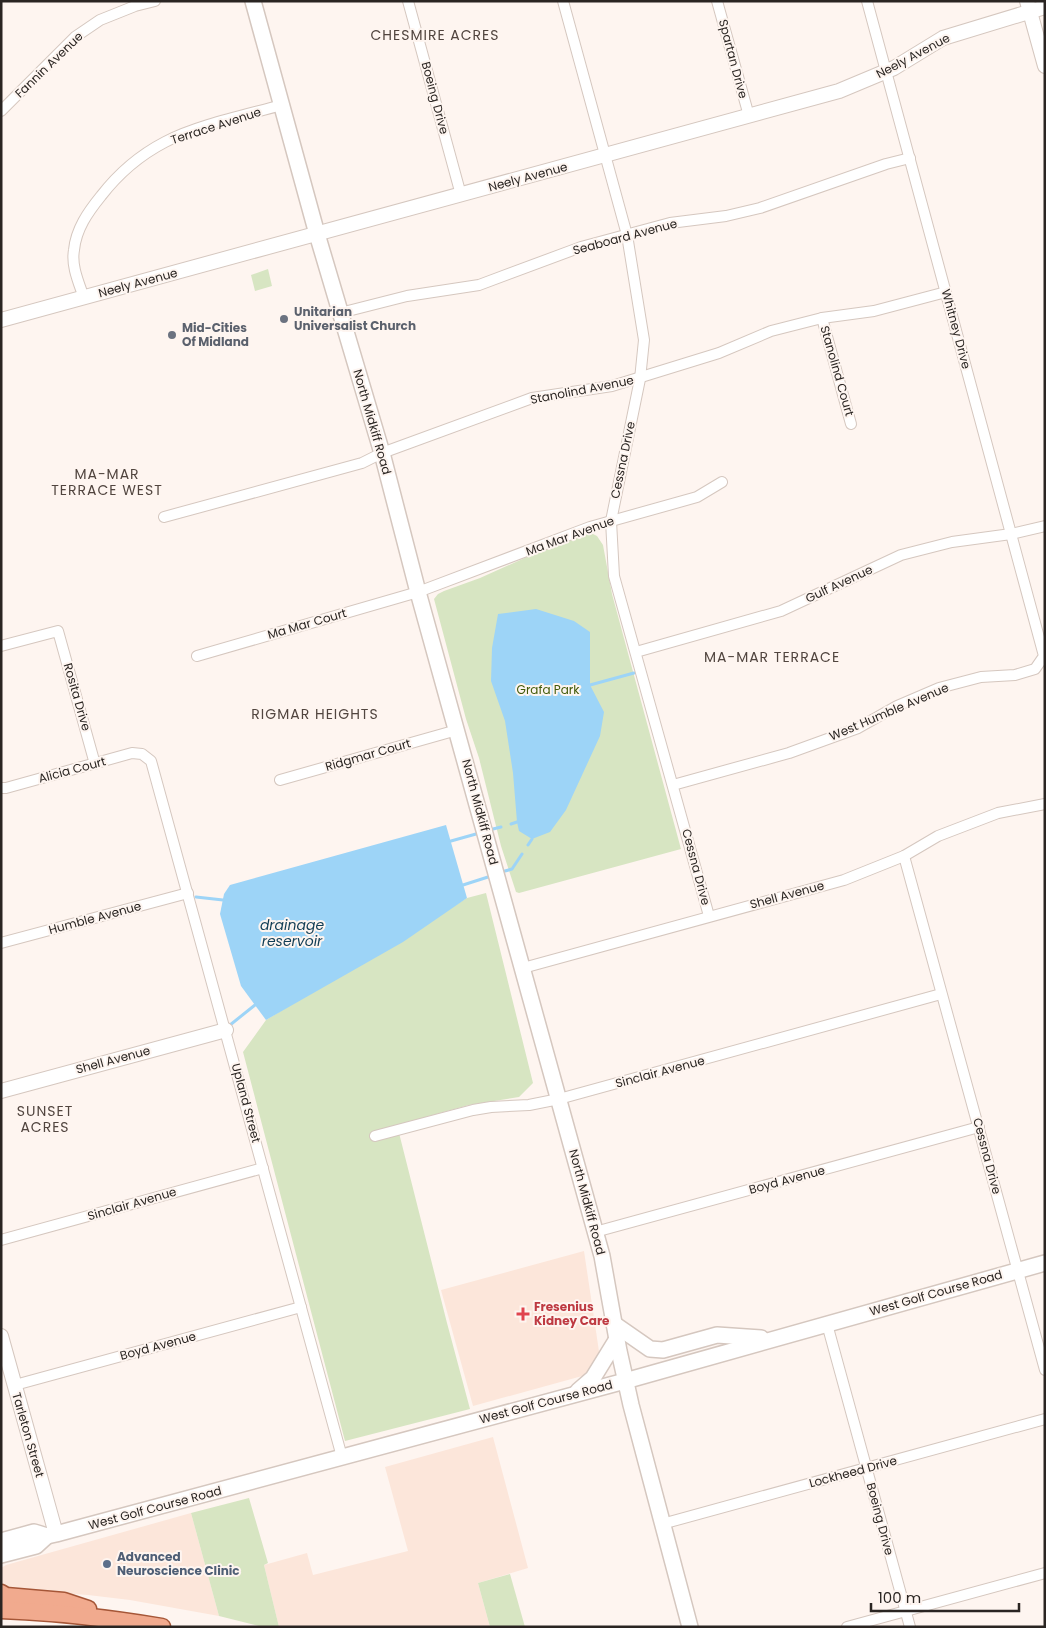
<svg xmlns="http://www.w3.org/2000/svg" width="1046" height="1628" font-family="Poppins,sans-serif">
<style>
.built{fill:#fce6da}
.green{fill:#d7e5c2}
.water{fill:#9dd4f7}
.lines{fill:none;stroke-linecap:round;stroke-linejoin:round}
.stream{stroke:#9dd4f7;stroke-width:3}
.minor-casing{stroke:#d5c7bf;stroke-width:12}
.tertiary-casing{stroke:#d5c7bf;stroke-width:16}
.secondary-casing{stroke:#d5c7bf;stroke-width:18}
.primary-casing{stroke:#a55637;stroke-width:19}
.minor{stroke:#fff;stroke-width:10}
.tertiary{stroke:#fff;stroke-width:14}
.secondary{stroke:#fff;stroke-width:15}
.primary{stroke:#f1aa8e;stroke-width:16}
.worship-dot{fill:#6b7280;stroke:#fef5f0;stroke-width:2}
.health-dot{fill:#e0444e;stroke:#fef5f0;stroke-width:2}
.service-dot{fill:#5c6f8a;stroke:#fef5f0;stroke-width:2}
.labels{text-anchor:middle;stroke-width:4;stroke-linejoin:round;paint-order:stroke}
.street-label{font-size:12px;fill:#2a2522;stroke:#fef5f0}
.worship-label{font-size:12px;font-weight:bold;fill:#5b616d;stroke:#fef5f0;text-anchor:start}
.park-label{font-size:12px;fill:#435b0a;stroke:#fef5f0}
.health-label{font-size:12px;font-weight:bold;fill:#be3a42;stroke:#fef5f0;text-anchor:start}
.service-label{font-size:12px;font-weight:bold;fill:#4e5e75;stroke:#fef5f0;text-anchor:start}
.neighbourhood-label{font-size:14px;letter-spacing:1px;fill:#51453f;stroke:#fef5f0}
.water-label{font-size:14px;font-style:italic;fill:#113d55;stroke:#fef5f0}
</style>
<rect width="100%" height="100%" fill="#fef5f0"/>
<!-- built -->
<g class="built">
<polygon points="584,1251 600,1358 593,1373 473,1406 441,1290"/>
<polygon points="493,1437 528,1568 478,1583 490,1627 279,1627 264,1565 307,1553 313,1575 408,1551 385,1467"/>
<polygon points="191,1513 219,1616 130,1600 88,1595 13,1590 6,1588 1,1584 1,1568 6,1565"/>
</g>
<!-- green -->
<g class="green">
<polygon points="268,269 272,286 255,291 251,275"/>
<polygon points="591,533 597,536 603,545 612,594 681,849 519,893 516,892 501,846 479,758 466,719 434,599 438,594 444,591 480,578 536,553"/>
<polygon points="486,893 533,1083 519,1097 469,1105 397,1125 447,1323 470,1409 345,1441 243,1052 266,1020 467,898"/>
<polygon points="249,1498 268,1563 264,1565 279,1627 263,1627 219,1616 191,1513"/>
<polygon points="510,1574 525,1627 490,1627 478,1583"/>
</g>
<!-- water -->
<g class="water">
<polygon points="536,609 574,621 590,632 590,685 604,712 600,736 566,810 550,832 532,839 519,831 517,822 513,773 505,721 491,681 492,648 498,614"/>
<polygon points="446,825 467,898 403,942 266,1020 241,986 220,914 224,894 230,885"/>
</g>
<g class="lines">
<!-- stream -->
<g class="stream">
<polyline points="590,685 634,673"/>
<polyline points="511,824 517,822"/>
<polyline points="493,829 501,827"/>
<polyline points="451,841 476,834"/>
<polyline points="528,845 532,839"/>
<polyline points="505,871 512,869 522,854"/>
<polyline points="463,885 488,877"/>
<polyline points="196,897 223,900"/>
<polyline points="230,1025 255,1005"/>
</g>
<!-- minor casing -->
<g class="minor-casing">
<g id="minor">
<polyline points="408,1 461,195"/>
<polyline points="563,1 627,235 644,340 640,379 611,521 614,576 709,916"/>
<polyline points="717,1 749,116"/>
<polyline points="1,111 75,37 100,20 135,6 155,1"/>
<path d="M 84,298 C 79,283 71,266 74,250 C 76,229 88,212 101,196 C 118,174 140,155 165,142 C 197,125 246,115 282,105"/>
<polyline points="340,313 407,296 479,285 581,247 670,223 726,216 760,208 886,164 910,158"/>
<polyline points="822,318 851,424"/>
<polyline points="164,517 362,463 382,453 532,398 612,386 719,353 771,331 822,318 874,311 946,292"/>
<polyline points="1,646 58,631 95,764"/>
<polyline points="636,652 781,611 901,555 952,542 1011,534 1045,526"/>
<polyline points="197,656 418,592 590,527 697,497 722,482"/>
<polyline points="280,780 457,730"/>
<polyline points="673,785 789,753 858,728 897,706 939,688 981,677 1015,675 1035,669 1044,656 867,1"/>
<polyline points="1,788 6,788 132,753 142,754 151,761 342,1457"/>
<polyline points="904,856 1045,1370"/>
<polyline points="1,943 188,893"/>
<polyline points="523,968 844,880 904,856 938,836 998,813 1045,804"/>
<polyline points="375,1136 473,1110 491,1107 529,1105 559,1099 941,994"/>
<polyline points="595,1232 979,1127"/>
<polyline points="1,1240 263,1168"/>
<polyline points="827,1324 910,1627"/>
<polyline points="15,1385 301,1307"/>
<polyline points="662,1524 1045,1419"/>
<polyline points="847,1627 1045,1573"/>
</g>
</g>
<!-- tertiary casing -->
<g class="tertiary-casing">
<g id="tertiary">
<polyline points="1027,1 1045,66"/>
<polyline points="1,320 839,91 894,68 943,38 1045,7"/>
<polyline points="1,1091 226,1030"/>
<polyline points="1,1336 56,1534"/>
</g>
</g>
<!-- secondary casing -->
<g class="secondary-casing">
<g id="secondary">
<polyline points="253,1 317,234 382,453 418,592 602,1256 619,1351 631,1405 690,1627"/>
<polyline points="614,1324 650,1349 663,1350 717,1335 761,1338"/>
<polyline points="578,1391 593,1378 617,1339"/>
<polyline points="1,1541 34,1532 47,1536 56,1534 625,1381 1045,1263"/>
<polyline points="1,1555 36,1546 47,1536"/>
</g>
</g>
<!-- primary casing -->
<g class="primary-casing">
<g id="primary">
<polyline points="1,1593 6,1596 64,1601 88,1609"/>
<path d="M 1,1610 C 55,1612 108,1618 162,1627"/>
</g>
</g>
<!-- minor -->
<use href="#minor" class="minor"/>
<!-- tertiary -->
<use href="#tertiary" class="tertiary"/>
<!-- secondary -->
<use href="#secondary" class="secondary"/>
<!-- primary -->
<use href="#primary" class="primary"/>
</g>
<!-- markers -->
<g class="worship-dot">
<circle cx="284" cy="319" r="5"/>
<circle cx="172" cy="335" r="5"/>
</g>
<path class="health-dot" d="M520.5 1306.5h5v5h5v5h-5v5h-5v-5h-5v-5h5z"/>
<circle class="service-dot" cx="107" cy="1564" r="5"/>
<g class="labels">
<!-- street labels -->
<g class="street-label">
<text transform="translate(913 56) rotate(-28)" y="4">Neely Avenue</text>
<text transform="translate(733 59) rotate(75)" y="4">Spartan Drive</text>
<text transform="translate(49 65) rotate(-44)" y="4">Fannin Avenue</text>
<text transform="translate(435 98) rotate(75)" y="4">Boeing Drive</text>
<text transform="translate(216 126) rotate(-18)" y="4">Terrace Avenue</text>
<text transform="translate(528 177) rotate(-15)" y="4">Neely Avenue</text>
<text transform="translate(625 237) rotate(-15)" y="4">Seaboard Avenue</text>
<text transform="translate(138 283) rotate(-15)" y="4">Neely Avenue</text>
<text transform="translate(956 329) rotate(75)" y="4">Whitney Drive</text>
<text transform="translate(837 371) rotate(74)" y="4">Stanolind Court</text>
<text transform="translate(582 390) rotate(-11)" y="4">Stanolind Avenue</text>
<text transform="translate(372 422) rotate(74)" y="4">North Midkiff Road</text>
<text transform="translate(623 460) rotate(-78)" y="4">Cessna Drive</text>
<text transform="translate(570 536) rotate(-20)" y="4">Ma Mar Avenue</text>
<text transform="translate(839 584) rotate(-25)" y="4">Gulf Avenue</text>
<text transform="translate(307 624) rotate(-16)" y="4">Ma Mar Court</text>
<text transform="translate(77 697) rotate(74)" y="4">Rosita Drive</text>
<text transform="translate(889 712) rotate(-23)" y="4">West Humble Avenue</text>
<text transform="translate(368 755) rotate(-16)" y="4">Ridgmar Court</text>
<text transform="translate(72 770) rotate(-15)" y="4">Alicia Court</text>
<text transform="translate(480 812) rotate(75)" y="4">North Midkiff Road</text>
<text transform="translate(696 867) rotate(75)" y="4">Cessna Drive</text>
<text transform="translate(787 895) rotate(-15)" y="4">Shell Avenue</text>
<text transform="translate(95 918) rotate(-15)" y="4">Humble Avenue</text>
<text transform="translate(113 1060) rotate(-15)" y="4">Shell Avenue</text>
<text transform="translate(660 1072) rotate(-15)" y="4">Sinclair Avenue</text>
<text transform="translate(246 1103) rotate(75)" y="4">Upland Street</text>
<text transform="translate(987 1156) rotate(75)" y="4">Cessna Drive</text>
<text transform="translate(787 1180) rotate(-15)" y="4">Boyd Avenue</text>
<text transform="translate(587 1202) rotate(75)" y="4">North Midkiff Road</text>
<text transform="translate(132 1204) rotate(-16)" y="4">Sinclair Avenue</text>
<text transform="translate(936 1293) rotate(-16)" y="4">West Golf Course Road</text>
<text transform="translate(158 1346) rotate(-15)" y="4">Boyd Avenue</text>
<text transform="translate(546 1402) rotate(-15)" y="4">West Golf Course Road</text>
<text transform="translate(28 1435) rotate(74)" y="4">Tarleton Street</text>
<text transform="translate(853 1472) rotate(-15)" y="4">Lockheed Drive</text>
<text transform="translate(155 1508) rotate(-15)" y="4">West Golf Course Road</text>
<text transform="translate(880 1519) rotate(75)" y="4">Boeing Drive</text>
</g>
<!-- worship labels -->
<g class="worship-label">
<text x="294" y="316">Unitarian<tspan x="294" dy="14">Universalist Church</tspan></text>
<text x="182" y="332">Mid-Cities<tspan x="182" dy="14">Of Midland</tspan></text>
</g>
<!-- park labels -->
<g class="park-label">
<text x="548" y="694">Grafa Park</text>
</g>
<!-- health labels -->
<g class="health-label">
<text x="534" y="1311">Fresenius<tspan x="534" dy="14">Kidney Care</tspan></text>
</g>
<!-- service labels -->
<g class="service-label">
<text x="117" y="1561">Advanced<tspan x="117" dy="14">Neuroscience Clinic</tspan></text>
</g>
<!-- neighbourhood labels -->
<g class="neighbourhood-label">
<text x="435" y="40">CHESMIRE ACRES</text>
<text x="107" y="479">MA-MAR<tspan x="107" dy="16">TERRACE WEST</tspan></text>
<text x="772" y="662">MA-MAR TERRACE</text>
<text x="315" y="719">RIGMAR HEIGHTS</text>
<text x="45" y="1116">SUNSET<tspan x="45" dy="16">ACRES</tspan></text>
</g>
<!-- water labels -->
<g class="water-label">
<text x="292" y="930">drainage<tspan x="292" dy="16">reservoir</tspan></text>
</g>
</g>
<!-- border -->
<rect width="1046" height="1628" fill="none" stroke="#2a2522" stroke-width="5"/>
<!-- scale -->
<path d="M871 1603v8h148v-8" fill="none" stroke="#2a2522" stroke-width="2.5"/>
<text x="878" y="1603" font-size="15" fill="#2a2522" stroke="#fef5f0" stroke-width="4" paint-order="stroke">100 m</text>
</svg>
